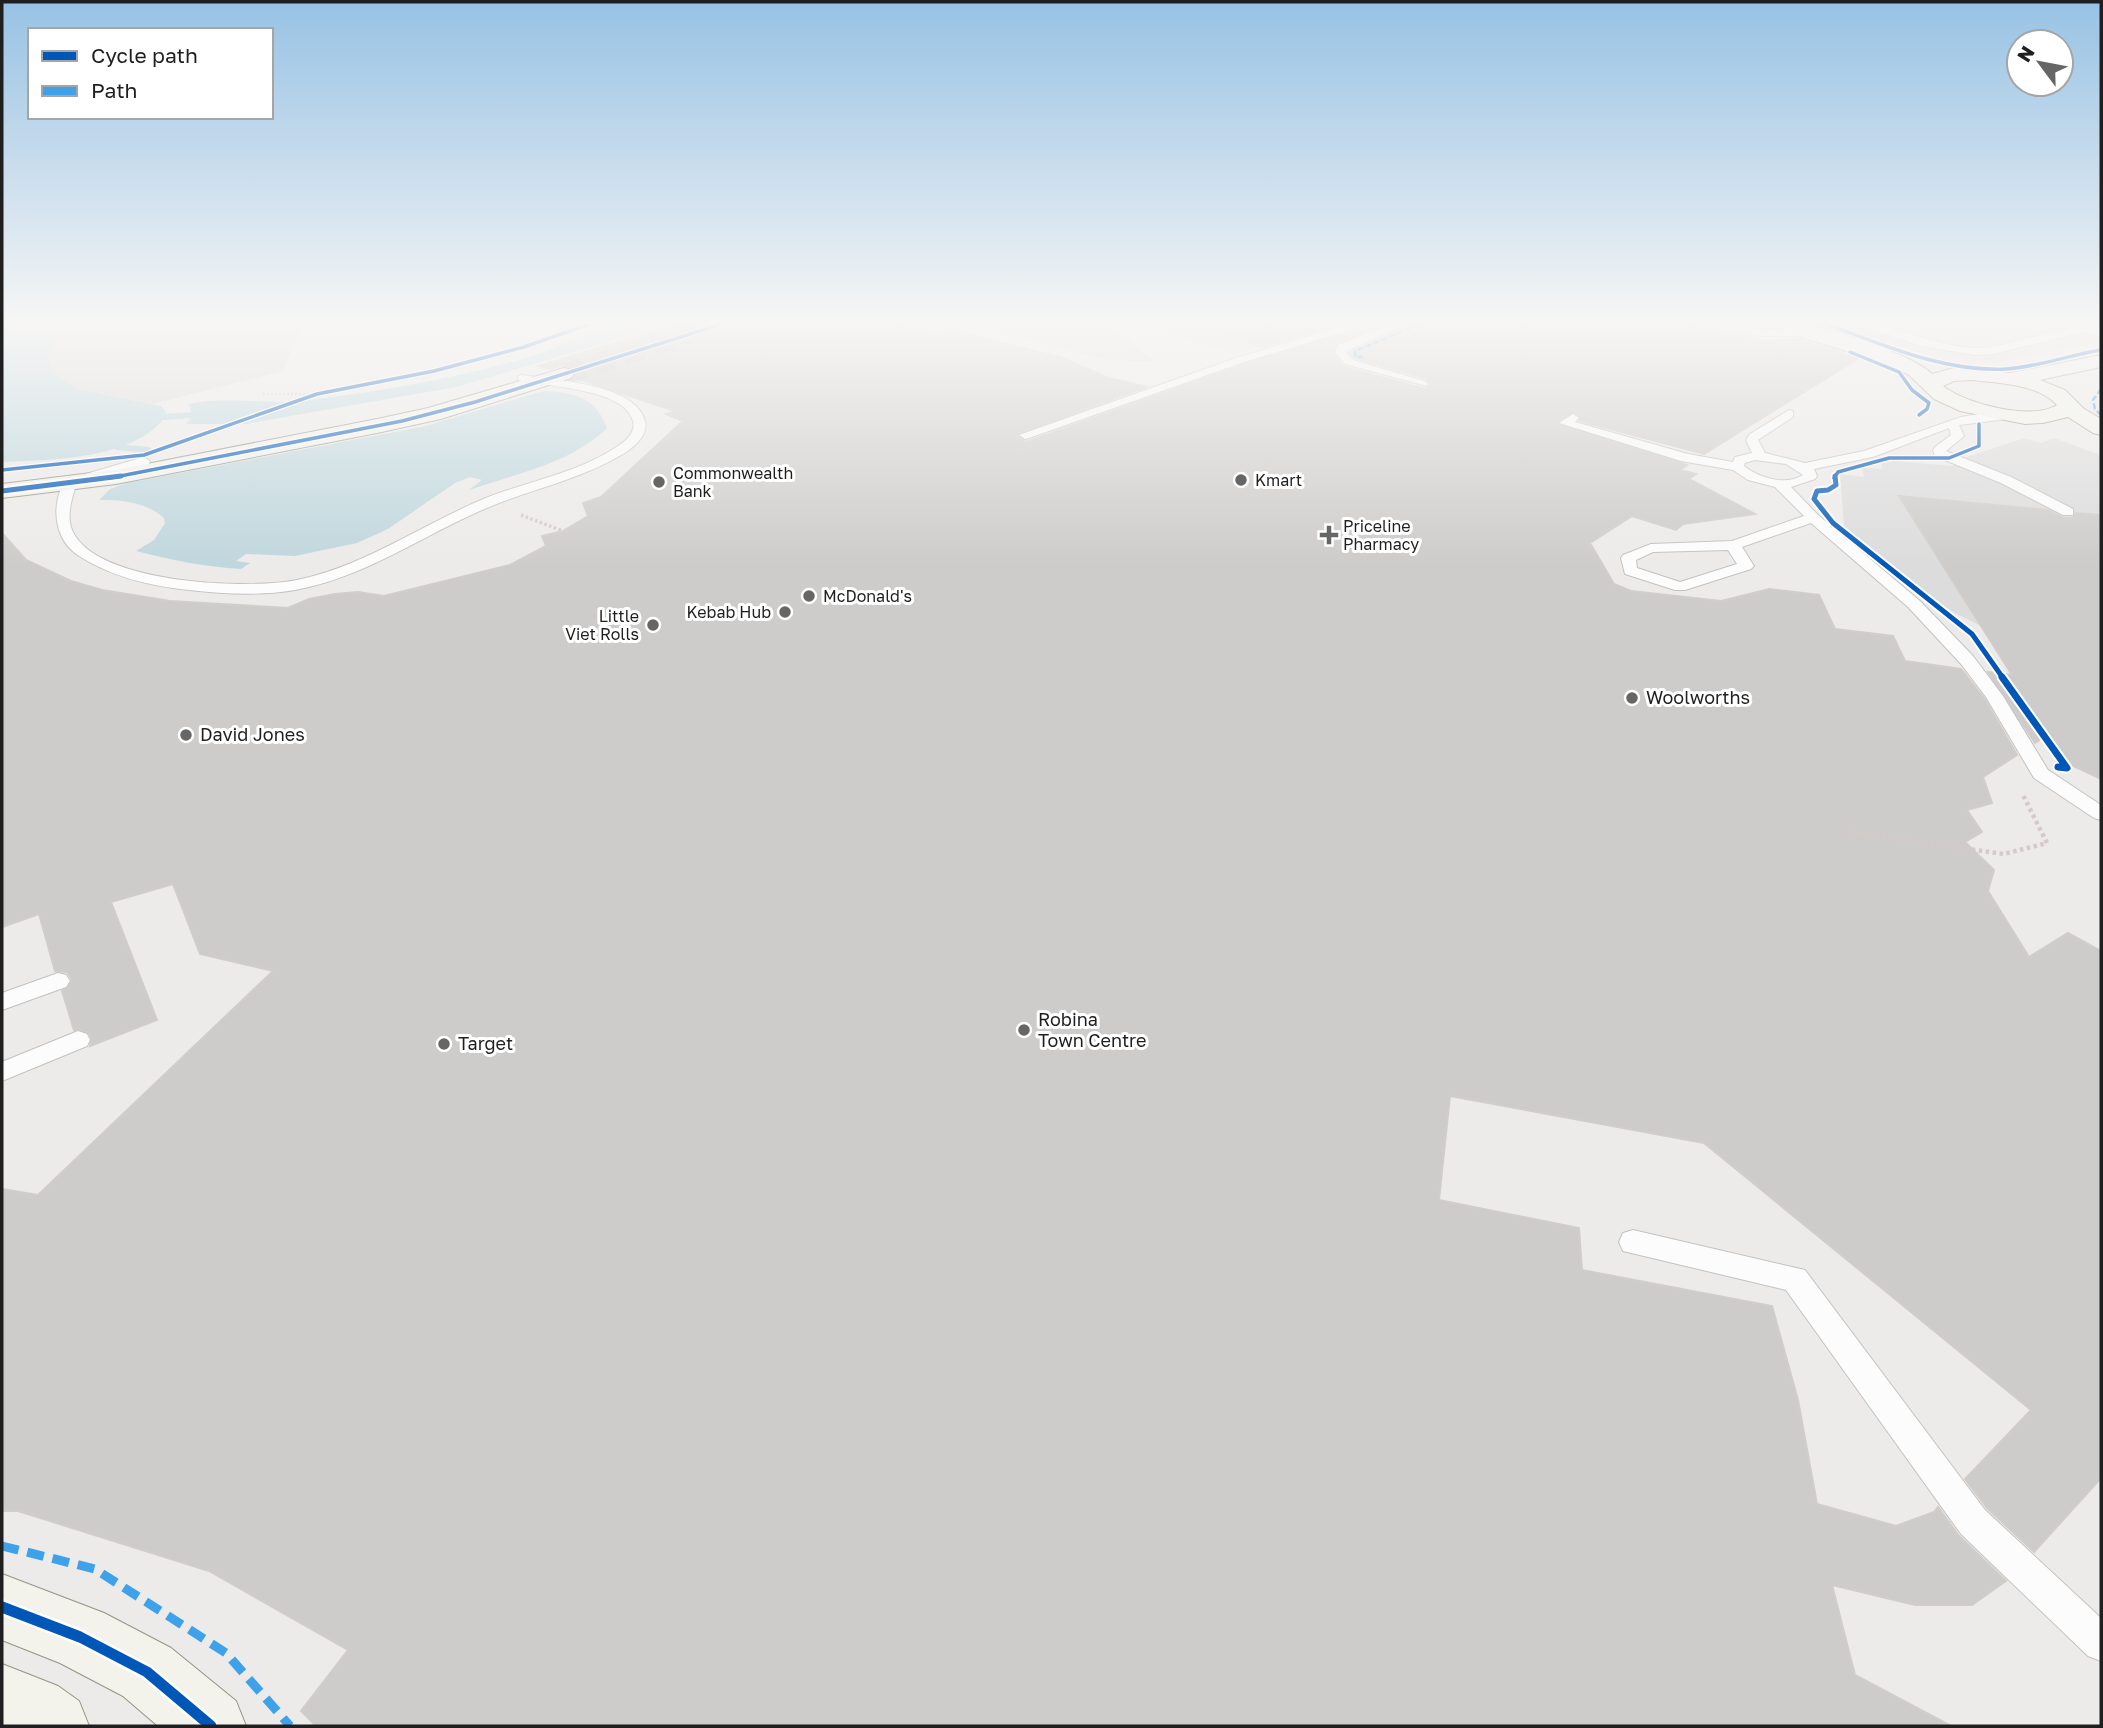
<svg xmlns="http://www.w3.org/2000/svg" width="2103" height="1728" font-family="'Golos Text',sans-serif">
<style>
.residential{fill:#dcdbda}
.commercial{fill:#eadddc}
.parking{fill:#dddcdc}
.water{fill:#bfd7dd}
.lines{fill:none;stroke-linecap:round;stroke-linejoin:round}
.stream{stroke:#bfd7dd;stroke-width:6}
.building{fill:#ceccca;stroke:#d0cdca;stroke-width:2}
.secondary-tunnel{stroke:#c4c2c1;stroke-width:21;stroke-dasharray:21 10;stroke-linecap:butt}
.lane-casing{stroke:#c3c2c1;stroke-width:2}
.secondary-casing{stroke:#949582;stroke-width:2}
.path-far2{stroke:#d5cac8;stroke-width:2.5;stroke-dasharray:2 2;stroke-linecap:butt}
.path-far1{stroke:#d5cac8;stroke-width:3.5;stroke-dasharray:2.5 2.5;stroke-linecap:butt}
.path{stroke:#d5cac8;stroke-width:4.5;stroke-dasharray:3.5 3.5;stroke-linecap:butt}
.lane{fill:#fcfcfc;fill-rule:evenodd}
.secondary{fill:#f3f3ec;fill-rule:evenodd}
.quiet-far1{stroke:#3da2ea;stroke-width:2.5;stroke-dasharray:6 2.5;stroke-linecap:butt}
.quiet{stroke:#3da2ea;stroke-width:9;stroke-dasharray:17 9;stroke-linecap:butt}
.cycleway-far3-casing{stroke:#fff;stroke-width:6}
.cycleway-far2-casing{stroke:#fff;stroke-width:9}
.cycleway-far1-casing{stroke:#fff;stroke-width:11}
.cycleway-casing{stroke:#fff;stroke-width:16}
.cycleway-far3{stroke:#0057b8;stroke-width:3.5}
.cycleway-far2{stroke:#0057b8;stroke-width:5}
.cycleway-far1{stroke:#0057b8;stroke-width:7}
.cycleway{stroke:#0057b8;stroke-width:11}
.poi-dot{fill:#676666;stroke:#fff;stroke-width:2.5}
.labels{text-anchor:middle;stroke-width:6;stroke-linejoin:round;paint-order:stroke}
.far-poi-label{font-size:16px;fill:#1f1f1f;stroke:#fff;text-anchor:start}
.poi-label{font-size:18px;fill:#1f1f1f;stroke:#fff;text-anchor:start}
</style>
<rect width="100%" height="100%" fill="#edebe9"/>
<!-- residential -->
<polygon class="residential" points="53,323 303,323 283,371 153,404 78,389 53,373 47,355 59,330"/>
<!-- commercial -->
<g class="commercial">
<polygon points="1137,323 1335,323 1233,354"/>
<polygon points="1826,323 2089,323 2101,326 2101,342 1985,365 1967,364 1930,356"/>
</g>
<!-- parking -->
<g class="parking">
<polygon points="977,323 1107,323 1155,362 1110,360 971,325"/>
<polygon points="1826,323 1875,323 1950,345 1974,347 2057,327 2047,323 2081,323 2101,328 2101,337 1997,361 1931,355"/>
<polygon points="2024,438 2041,443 2054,438 2101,455 2101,777 2062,757 1981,626 1949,610 1844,526 1840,474 1864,477 1862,468 1882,469 1881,463 1895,461 1952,466 1964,458"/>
</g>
<!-- water -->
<g class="water">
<path d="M 2,323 L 53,323 L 60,330 L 47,355 L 53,373 L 78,389 L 161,406 L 166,412 L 165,417 C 133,460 50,460 2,462 Z"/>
<path d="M 613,323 L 653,323 L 625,337 L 456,387 L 246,424 L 186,424 L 193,415 L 188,404 C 229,395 268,406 310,400 C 380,391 462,377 529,357 C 558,348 585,334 613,323 Z"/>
<path d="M 543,391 C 573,392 596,397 607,428 C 572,463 515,474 469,490 L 482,480 L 470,477 L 455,483 L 388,529 L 357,543 L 295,556 L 246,554 L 236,561 L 250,563 L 241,569 C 205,567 171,560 136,551 L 154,540 L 165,523 L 164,518 C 146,502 122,500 99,500 L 110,489 L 127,483 L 426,426 Z"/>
</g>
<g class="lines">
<!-- stream -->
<g class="stream">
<polyline points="165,417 193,415"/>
<polyline points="117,447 148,450"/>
</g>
</g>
<!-- building -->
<g class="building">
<polygon points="679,323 897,323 940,334 951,330 1063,358 1106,377 1146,387 1017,434 1026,442 1245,364 1376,323 1386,323 1337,343 1333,354 1344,367 1426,389 1430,386 1428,379 1354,358 1349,353 1409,323 1682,323 1762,341 1798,339 1859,358 1704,454 1580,421 1580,416 1574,412 1558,421 1557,424 1687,465 1680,470 1696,474 1689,479 1755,514 1683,524 1676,530 1632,516 1590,543 1614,584 1631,591 1721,601 1769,589 1819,595 1835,629 1893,636 1905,661 1961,669 1984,698 2017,755 1983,777 1992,803 1967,810 1982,832 1965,842 1994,870 1988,891 2029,957 2068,933 2101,951 2101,1478 2034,1552 1987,1508 1965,1479 2031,1410 1704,1143 1450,1096 1439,1200 1579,1228 1582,1270 1772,1306 1798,1400 1817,1504 1896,1526 1934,1512 1938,1507 1959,1536 2006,1581 1972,1605 1915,1605 1832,1585 1855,1675 1951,1726 316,1726 301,1711 348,1650 209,1571 18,1511 2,1511 2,1189 38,1195 273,971 200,954 173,884 111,902 157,1020 90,1046 92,1039 89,1033 79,1029 74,1030 62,991 68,988 72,980 67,972 55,971 39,914 2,927 2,533 26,560 71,581 102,590 170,601 288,608 309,599 335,594 358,592 384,596 510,565 546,546 542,536 563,531 588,516 583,503 601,497 683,421 666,414 675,411 575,378 577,374 572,367 563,365 550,369 539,366"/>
<polygon points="1207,323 1342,323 1263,347 1207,326"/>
<polygon points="1812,323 1852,323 1891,338 1881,344"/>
<polygon points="1899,496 2048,510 2063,518 2073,518 2076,513 2101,515 2101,779 2071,765 2062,757 2048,735 2035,743 1988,672 2012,675"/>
</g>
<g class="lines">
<!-- secondary-tunnel -->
<polyline class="secondary-tunnel" points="564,374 725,323"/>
<!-- lane casing -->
<g class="lane-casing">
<g id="lane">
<polygon points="1352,323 1374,323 1244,362 1029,438 1025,439 1019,435 1236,358"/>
<polygon points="1393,323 1407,323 1345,352 1353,360 1427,382 1427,386 1345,364 1335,352 1338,345"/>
<polygon points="1694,323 1719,323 1761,330 1809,330 1814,333 1809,336 1761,336"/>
<path d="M 1854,323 C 1895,323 1933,347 1975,348 C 2017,349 2060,319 2101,331 L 2101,337 L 2084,332 L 1992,354 L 1975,355 L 1921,346 Z"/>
<path d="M 522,375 C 554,380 636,384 645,421 C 649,435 633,448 623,454 C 585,477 541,487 499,503 C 431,529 369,577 295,590 C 260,596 224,594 189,590 C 150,586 112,577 79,556 C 53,539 51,505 65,480 L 144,457 L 150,461 L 149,464 L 76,485 C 72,498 67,514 71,527 C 89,584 248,590 297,580 C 362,567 420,526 481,500 C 526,481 577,474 618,446 C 627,440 636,432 633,421 C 625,388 545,387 518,380 L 518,376 Z"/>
<path d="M 1789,410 L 1793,411 L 1793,417 L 1758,440 L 1765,453 L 1805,463 L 1864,451 L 1961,417 L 1991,412 L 2011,412 L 2013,415 L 2007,419 L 1959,425 L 1964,436 L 1946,451 L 2011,477 L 2073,509 L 2073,515 L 2063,515 L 2001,483 L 1935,456 L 1933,450 L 1935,447 L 1951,435 L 1949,428 L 1873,457 L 1814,469 L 1817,476 L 1815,479 L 1791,487 L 1818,515 L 1920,601 L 1973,656 L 2003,696 L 2048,770 L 2101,805 L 2101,820 L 2094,818 L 2034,778 L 1986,697 L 1961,664 L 1908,607 L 1811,523 L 1742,547 L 1754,566 L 1751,569 L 1685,590 L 1675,590 L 1625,574 L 1621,558 L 1623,555 L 1651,544 L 1732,541 L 1804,516 L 1775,487 L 1748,480 L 1733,470 L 1681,461 L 1559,423 L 1573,414 L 1579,418 L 1575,422 L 1688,454 L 1733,462 L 1735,457 L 1752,453 L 1746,440 L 1750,434 ZM 1755,460 L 1786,464 L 1803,475 C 1786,486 1759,478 1744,466 L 1745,463 ZM 1728,550 L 1737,564 L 1680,582 L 1637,568 L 1636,560 L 1653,552 Z"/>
<polygon points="58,973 66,975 70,981 66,987 2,1010 2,993"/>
<polygon points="78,1031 87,1034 90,1040 87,1046 2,1081 2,1062"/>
<polygon points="1633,1230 1805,1270 1985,1510 2101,1618 2101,1661 2088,1656 1961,1534 1786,1290 1623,1251 1619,1242 1623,1233"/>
</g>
</g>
<!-- secondary casing -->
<g class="secondary-casing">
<g id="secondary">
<path d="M 1768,323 C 1777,323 1786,322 1795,323 C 1824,325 1912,354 1932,374 L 1954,368 L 1972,368 L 2010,373 L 2101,355 L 2101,367 L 2040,380 L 2065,390 L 2083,408 L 2101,419 L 2101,435 L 2093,433 L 2068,417 L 2043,423 L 2025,424 L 1960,411 L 1934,399 L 1909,375 L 1887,364 L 1770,327 ZM 1972,380 C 1998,383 2038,384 2057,405 C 2031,421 1966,404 1943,386 L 1954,381 Z"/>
<polygon points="564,368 571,370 574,374 571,378 441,419 377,433 116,484 2,498 2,484 116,470 377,419 428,408"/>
<polygon points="2,1574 104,1613 171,1648 236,1701 246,1726 158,1726 123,1696 60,1663 2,1640"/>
<polygon points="2,1664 58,1686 79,1701 89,1726 2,1726"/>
</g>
</g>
<!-- path-far2 -->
<polyline class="path-far2" points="263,394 317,394"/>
<!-- path-far1 -->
<polyline class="path-far1" points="521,515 563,531"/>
<!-- path -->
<polyline class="path" points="1847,832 2004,854 2047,843 2022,793"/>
<!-- lane -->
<use href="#lane" class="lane"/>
<!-- secondary -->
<use href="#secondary" class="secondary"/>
<!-- quiet-far1 -->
<g class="quiet-far1">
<polyline points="958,328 964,323"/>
<polyline points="1363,357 1355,357 1355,351 1423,323"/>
<polyline points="2101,389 2093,400 2095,409 2101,415"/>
</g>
<!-- quiet -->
<polyline class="quiet" points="2,1546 95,1569 226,1653 290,1726"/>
<!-- cycleway-far3 casing -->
<g class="cycleway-far3-casing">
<g id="cycleway-far3">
<path d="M 1824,323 C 1882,344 1942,372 2006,369 C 2038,367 2069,355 2101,350"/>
<polyline points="1850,352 1899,372 1912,390 1929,403 1927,409 1919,415"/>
<polyline points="2,470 144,455 317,394 434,371 524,347 592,323"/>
<polyline points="110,478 402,421 475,402 725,323"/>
<polyline points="1834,478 1838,472 1889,458 1949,458 1979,446 1979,424"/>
</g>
</g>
<!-- cycleway-far2 casing -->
<g class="cycleway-far2-casing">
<g id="cycleway-far2">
<polyline points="1835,476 1836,485 1828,490 1817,491 1814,499 1833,523 1972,634 2003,678"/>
<polyline points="2,491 121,476"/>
</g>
</g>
<!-- cycleway-far1 casing -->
<g class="cycleway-far1-casing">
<polyline id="cycleway-far1" points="2002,677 2067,768 2058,767"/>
</g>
<!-- cycleway casing -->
<g class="cycleway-casing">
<polyline id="cycleway" points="2,1607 80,1637 147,1672 211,1726"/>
</g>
<!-- cycleway-far3 -->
<use href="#cycleway-far3" class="cycleway-far3"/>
<!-- cycleway-far2 -->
<use href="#cycleway-far2" class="cycleway-far2"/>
<!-- cycleway-far1 -->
<use href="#cycleway-far1" class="cycleway-far1"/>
<!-- cycleway -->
<use href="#cycleway" class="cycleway"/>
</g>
<!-- sky -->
<linearGradient id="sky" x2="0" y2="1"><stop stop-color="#97c2e4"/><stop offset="0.57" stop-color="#f7f6f5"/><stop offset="1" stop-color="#f7f6f5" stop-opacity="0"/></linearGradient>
<rect width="2103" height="565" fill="url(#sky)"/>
<!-- markers -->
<g class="poi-dot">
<circle cx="1241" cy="480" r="7"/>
<circle cx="659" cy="482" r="7"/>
<path d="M1325.5 524.5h7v7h7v7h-7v7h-7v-7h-7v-7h7z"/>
<circle cx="809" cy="596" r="7"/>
<circle cx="785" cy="612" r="7"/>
<circle cx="653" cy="625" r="7"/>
<circle cx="1632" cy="698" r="7"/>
<circle cx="186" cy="735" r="7"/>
<circle cx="1024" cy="1030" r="7"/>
<circle cx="444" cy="1044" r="7"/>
</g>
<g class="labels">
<!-- far-poi labels -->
<g class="far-poi-label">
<text x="673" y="479">Commonwealth<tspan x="673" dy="18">Bank</tspan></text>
<text x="1255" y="486">Kmart</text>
<text x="1343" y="532">Priceline<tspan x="1343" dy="18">Pharmacy</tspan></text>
<text x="823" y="602">McDonald's</text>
<text x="771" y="618" text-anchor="end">Kebab Hub</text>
<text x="639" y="622" text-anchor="end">Little<tspan x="639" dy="18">Viet Rolls</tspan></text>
</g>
<!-- poi labels -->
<g class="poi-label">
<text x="1646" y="704">Woolworths</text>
<text x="200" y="741">David Jones</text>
<text x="1038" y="1026">Robina<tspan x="1038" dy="21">Town Centre</tspan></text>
<text x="458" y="1050">Target</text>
</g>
</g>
<!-- border -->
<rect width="2103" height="1728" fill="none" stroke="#1f1f1f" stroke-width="7"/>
<!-- legend -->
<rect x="28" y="28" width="245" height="91" fill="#ffffff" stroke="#a5a5a5" stroke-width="2"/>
<rect x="42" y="51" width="35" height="10" fill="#0057b8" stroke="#a5a5a5" stroke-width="2"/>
<text x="91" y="63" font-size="21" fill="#1f1f1f">Cycle path</text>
<rect x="42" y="86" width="35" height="10" fill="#3da2ea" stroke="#a5a5a5" stroke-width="2"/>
<text x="91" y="98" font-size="21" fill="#1f1f1f">Path</text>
<!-- north arrow -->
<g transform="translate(2040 63) rotate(302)"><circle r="33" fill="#ffffff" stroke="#a5a5a5" stroke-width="2"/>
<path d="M0-5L12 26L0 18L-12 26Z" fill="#676666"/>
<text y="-10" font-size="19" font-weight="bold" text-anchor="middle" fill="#1f1f1f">N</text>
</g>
</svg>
